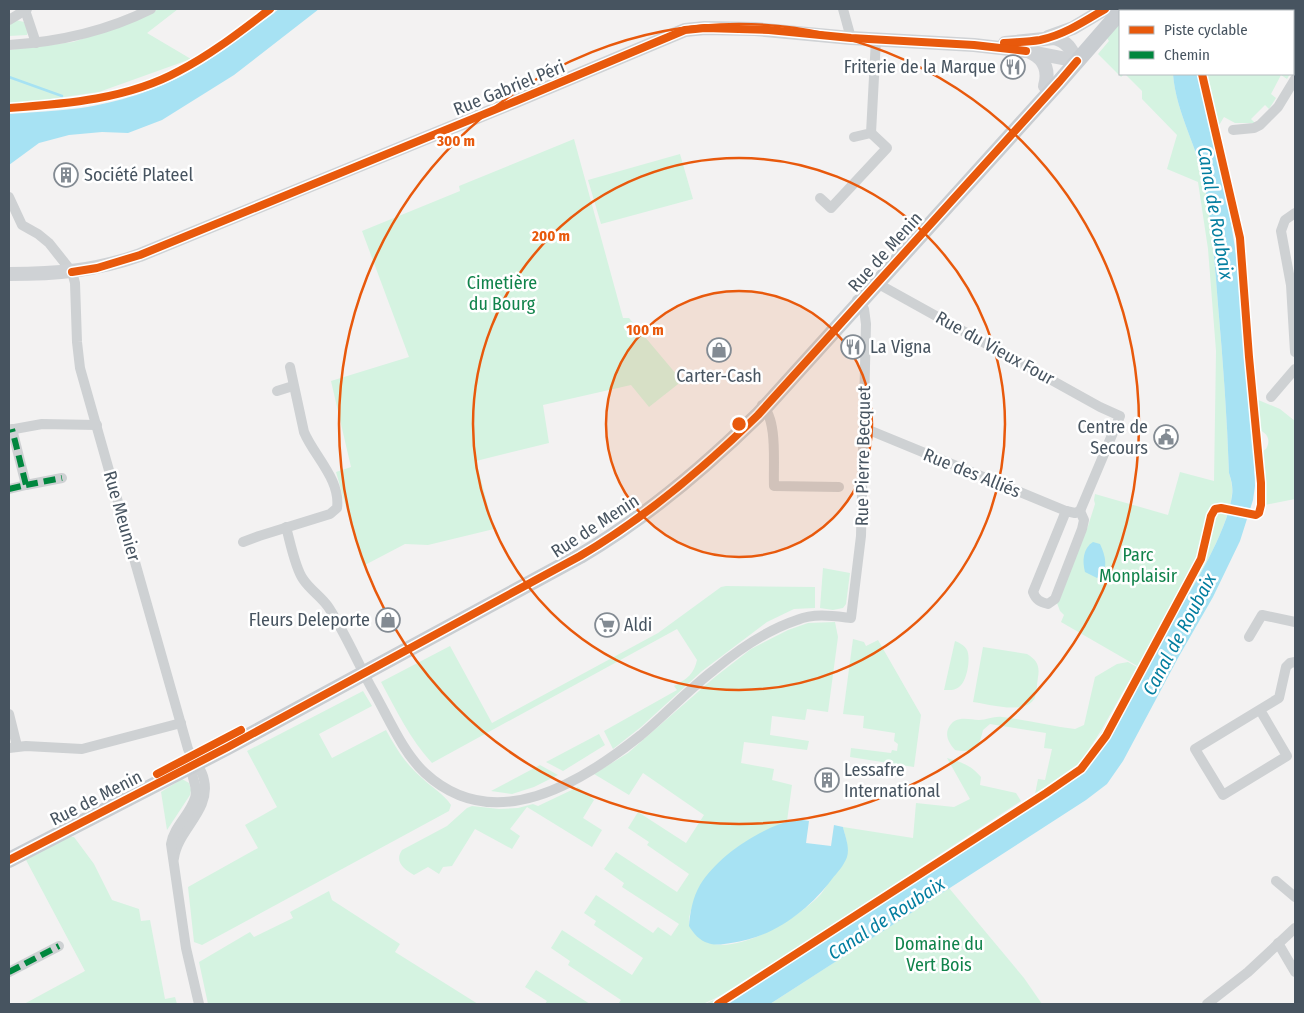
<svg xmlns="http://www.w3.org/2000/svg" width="1304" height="1013" font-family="'Fira Sans Condensed',sans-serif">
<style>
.green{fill:#d5f3e1}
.water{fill:#a7e2f3}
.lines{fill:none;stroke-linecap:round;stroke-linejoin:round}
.stream{stroke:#a7e2f3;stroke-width:2.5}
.minor{stroke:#ced1d3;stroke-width:10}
.secondary{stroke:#cfd2d5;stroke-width:14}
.primary{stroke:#c9cdd1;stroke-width:16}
.quiet{stroke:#00873e;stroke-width:6;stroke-dasharray:12 6;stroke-linecap:butt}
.cycleway-casing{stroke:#fff;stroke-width:11}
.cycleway{stroke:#e8590c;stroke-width:8}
.ring{fill:none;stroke:#e8590c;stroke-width:2.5}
.labels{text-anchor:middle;stroke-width:5;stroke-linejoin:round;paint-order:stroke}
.poi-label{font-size:18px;fill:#475460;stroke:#fff;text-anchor:start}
.street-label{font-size:18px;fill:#475460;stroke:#fff}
.park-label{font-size:18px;fill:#10834b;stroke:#fff}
.water-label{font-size:19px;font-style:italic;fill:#037ea0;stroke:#fff}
.centre{fill:#e8590c;stroke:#fff;stroke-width:2.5}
.ring-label{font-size:15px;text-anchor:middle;font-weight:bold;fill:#e8590c;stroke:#fff;stroke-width:5;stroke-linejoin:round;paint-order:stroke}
</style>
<rect width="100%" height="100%" fill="#f3f2f2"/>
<!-- green -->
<g class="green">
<polygon points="159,9 178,9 147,33 191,59 99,92 9,105 9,50 73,42 115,28"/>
<polygon points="16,20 24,22 28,32 27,35 9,36 9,25"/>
<polygon points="1120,22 1120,74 1124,74 1121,77 1098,54 1109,41 1106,37"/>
<path d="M 1125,74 L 1173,74 C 1176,114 1199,149 1205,187 C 1212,226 1215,266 1218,305 C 1223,361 1227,417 1229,473 C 1233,486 1233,492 1230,506 C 1218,550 1187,595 1165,635 C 1138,682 1113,746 1071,781 L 823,942 L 723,1004 L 705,1004 L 731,992 L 1068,773 L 1082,763 L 1090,752 L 1139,667 L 1061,622 L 1064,615 L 1060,611 L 1057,603 L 1088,526 L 1095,504 L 1094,500 L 1095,494 L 1168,515 L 1180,472 L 1214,481 L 1216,351 L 1208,249 L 1198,182 L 1167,169 L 1177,135 L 1142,99 L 1142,91 Z"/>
<polygon points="1204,74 1290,74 1287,79 1281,75 1271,94 1276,98 1269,109 1265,105 1251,119 1255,123 1235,123 1224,117 1218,127 1216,127"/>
<polygon points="574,139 623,318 629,318 682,381 649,407 631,385 543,405 549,443 476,461 494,529 428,545 405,544 363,566 336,472 351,467 331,381 409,357 362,231 460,191 459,186"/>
<polygon points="680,154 693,199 601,224 588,180"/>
<path d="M 1256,399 L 1280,409 L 1295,421 L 1295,499 L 1265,505 L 1261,452 L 1266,449 C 1271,441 1268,433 1259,430 Z"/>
<polygon points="823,568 850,573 846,604 843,608 833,610 820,608"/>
<path d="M 726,586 L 815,587 L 815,608 L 794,609 L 767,622 L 702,671 L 641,727 L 613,749 L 604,731 L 677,690 L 674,686 C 687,679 694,674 697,660 L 677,629 L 432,763 C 410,739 396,710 381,682 L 450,646 L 492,723 L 658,633 L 721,587 Z"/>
<path d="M 835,622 L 838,637 L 828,712 L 807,709 L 805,720 L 772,716 L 770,735 L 809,741 L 807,750 L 744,742 L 741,763 L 774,769 L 772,780 L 792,785 L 787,821 C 748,839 707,861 693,904 C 691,911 687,920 690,926 C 692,932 698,937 703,940 C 733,959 800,917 821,894 C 830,883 840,857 847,843 L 843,827 L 913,838 L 916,803 L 954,807 L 970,799 L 947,758 C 961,762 971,765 981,777 L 980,785 L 1016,793 L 1021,801 L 731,991 L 703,1004 L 618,1004 L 621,1000 L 568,965 L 570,961 L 551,948 L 562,930 L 632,975 L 643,958 L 594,925 L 596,921 L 584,913 L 596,895 L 653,933 L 658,927 L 671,936 L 679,924 L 622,887 L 624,883 L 604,869 L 616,852 L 677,892 L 689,874 L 647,845 L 649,842 L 628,828 L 638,812 L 686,843 L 704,815 L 643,773 L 629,795 L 594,774 L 628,753 L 715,677 L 751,649 L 788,630 L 808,623 Z"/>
<polygon points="853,639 864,642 866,646 878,640 921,715 914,767 850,757 851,748 891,753 892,750 897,751 898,744 894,741 895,733 863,728 864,716 843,714"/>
<path d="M 955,641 C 960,643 964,645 967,650 C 971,658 967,682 959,687 C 954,691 950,690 944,690 Z"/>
<path d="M 983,647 L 1027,654 C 1037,660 1040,666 1038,677 C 1037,683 1037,691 1035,697 C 1028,716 988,704 973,702 Z"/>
<path d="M 1128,662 L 1137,667 L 1102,729 L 1081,762 L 1035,794 L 1038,779 L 1045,780 L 1052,749 L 1044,748 L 1046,733 L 990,724 L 983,730 C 979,747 975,754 955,750 C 950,744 945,737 948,729 C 954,715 967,719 979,720 C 987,720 994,716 1002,717 C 1027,720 1051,726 1075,729 L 1084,725 L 1095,677 L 1117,664 Z"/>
<path d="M 363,691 L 372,706 L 319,734 L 332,758 L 386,730 C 397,750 405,763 422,778 C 431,787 444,794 451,805 L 449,811 L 202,945 L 194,942 L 188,887 L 258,848 L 245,825 L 277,807 L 247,751 Z"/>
<polygon points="599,734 605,745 563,771 546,762"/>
<polygon points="540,765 558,775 534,787 512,794 491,791"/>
<polygon points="182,779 189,783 191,790 190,795 167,830 161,792"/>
<path d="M 578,787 L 594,800 L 583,818 L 602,830 L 592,847 L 527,807 L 510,829 L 520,836 L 512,849 L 475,829 L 452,866 L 443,867 L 439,874 L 428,867 L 414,875 C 404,869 394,862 402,850 L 447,826 L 467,808 L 472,806 L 499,809 L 518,808 L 533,804 L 538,806 Z"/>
<polygon points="66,837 74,837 94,864 112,900 139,909 141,921 150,920 165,999 175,997 177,1004 24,1004 85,971 26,860"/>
<polygon points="949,888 1024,978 1042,1004 770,1004"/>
<polygon points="329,891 332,900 400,944 395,952 478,1004 208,1004 199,962 250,932 254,937 293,918 290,912"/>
<polygon points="536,970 590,1004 545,1004 547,1001 525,987"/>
</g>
<!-- water -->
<g class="water">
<path d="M 279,9 L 319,9 L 234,75 L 162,120 L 128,133 L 102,132 L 69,135 L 39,143 L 9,165 L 9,114 C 33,112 57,111 81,108 C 116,103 158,90 189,72 C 221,54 250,31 279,9 Z"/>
<path d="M 1173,74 L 1197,74 L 1229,211 L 1236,254 L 1254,451 L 1255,486 L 1253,500 L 1240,541 L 1213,597 L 1178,658 L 1123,761 L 1107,784 L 1086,800 L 770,1004 L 723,1004 L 823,942 L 1071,781 C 1112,747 1137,685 1163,638 C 1186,597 1215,555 1229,510 C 1233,494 1234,488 1229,473 C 1227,417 1223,361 1218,305 C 1215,266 1212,226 1205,187 C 1199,149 1176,114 1173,74 Z"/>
<path d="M 1093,542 L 1100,544 C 1105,555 1110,570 1097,578 L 1085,572 C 1082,561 1083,548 1093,542 Z"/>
<path d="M 797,819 L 809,821 L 806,843 L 831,846 L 834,825 L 843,827 C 845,836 850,847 847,857 C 844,865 838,872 832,879 C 808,911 772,938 731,943 C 724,944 715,946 708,943 C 700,941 693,933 689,926 C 690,912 693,897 700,885 C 718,855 763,826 797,819 Z"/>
</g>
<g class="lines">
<!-- stream -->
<polyline class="stream" points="9,77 62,96"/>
<!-- minor -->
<g class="minor">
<polyline points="843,9 851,38"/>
<polyline points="1292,9 1295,36"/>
<polyline points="25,10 36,43"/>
<polyline points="9,20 27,9"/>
<path d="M 9,45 C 58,42 107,31 151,9"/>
<polyline points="1233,130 1254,128 1260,125 1278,107 1295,79"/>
<polyline points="854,137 871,133 876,39"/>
<path d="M 9,197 L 22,225 L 38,234 L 49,243 L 72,272 L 75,283 L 77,342 L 80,368 L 188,749 C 193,760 202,768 204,780 C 211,811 178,829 174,858"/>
<polyline points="820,198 831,208 887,148 871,133"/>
<polyline points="1295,213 1285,220 1281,231 1291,285 1295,352"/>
<polyline points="873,281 1100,407 1120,416 1080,511"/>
<polyline points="277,391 293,386"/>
<polyline points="1271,397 1295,369"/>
<path d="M 762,405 C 778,420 773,464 774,486 L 839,487"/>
<polyline points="864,428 1066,511 1075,513 1080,511"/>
<polyline points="9,430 42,424 97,425"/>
<polyline points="26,485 62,478"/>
<polyline points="9,489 26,485 12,429"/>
<path d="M 1066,511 L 1033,592 C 1036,600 1040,602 1048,604 L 1055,599 L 1082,529 L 1084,520 L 1080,511"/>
<path d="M 286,527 C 290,541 295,568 303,579 C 310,590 322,597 329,608 C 345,633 357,661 371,687 C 387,714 402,752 425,773 C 494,837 581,783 641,735 C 666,714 688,690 714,670 C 738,650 767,630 797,620 C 815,613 833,616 851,618 L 861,536 L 866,324 L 864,309 L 857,300"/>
<path d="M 243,542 L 259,536 L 330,514 L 337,508 C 341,480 314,456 304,432 L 290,367"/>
<polyline points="1249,637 1262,615 1295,622"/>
<polyline points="1260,710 1287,756 1223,795 1195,749 1279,698 1286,667 1290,663 1295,662"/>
<polyline points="9,714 17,746"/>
<polyline points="9,748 26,746 82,749 181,723"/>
<path d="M 191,762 C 189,775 199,785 195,798 C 190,815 174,826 171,844 L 186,948 L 199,1004"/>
<polyline points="1276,881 1295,897"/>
<polyline points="1278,943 1295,972"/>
<polyline points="9,972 59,946"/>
<polyline points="1207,1004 1248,972 1295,928"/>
</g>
<!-- secondary -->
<g class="secondary">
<polyline points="1048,37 1073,28 1105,9"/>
<path d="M 1005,43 L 1054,38 C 1067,41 1071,49 1077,61"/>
<path d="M 1032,53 C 1046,60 1049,72 1045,86"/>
<path d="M 9,274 C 56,274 95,271 140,255 L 516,101 L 685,30 L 705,28 L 755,29 L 851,38 L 974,45 L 1026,51 L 1077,61"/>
</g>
<!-- primary -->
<path class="primary" d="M 9,860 L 228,747 L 580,556 C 645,518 704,468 758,415 L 1060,81 L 1120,12"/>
<!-- quiet -->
<g class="quiet">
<polyline points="1187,9 1187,11"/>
<polyline points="26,485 62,478"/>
<polyline points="9,489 26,485 12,429"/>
<polyline points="9,972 59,946"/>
</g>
<!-- cycleway casing -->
<g class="cycleway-casing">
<g id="cycleway">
<path d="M 1004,43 C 1016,42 1028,42 1040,40 C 1064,35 1085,21 1105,9"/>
<path d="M 9,108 C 66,104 128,99 179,71 C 212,54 241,31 270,9"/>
<polyline points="72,272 97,268 140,255 516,101 685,30 705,28 769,30 851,38 974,45 1026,51"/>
<polyline points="157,774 241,730"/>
<path d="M 9,860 L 228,747 L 580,556 C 645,518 704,468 758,415 L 1060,81 L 1077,61"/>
<polyline points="718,1004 1046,793 1081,769 1106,736 1201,559 1211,516 1215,509 1221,508 1256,515 1259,513 1261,505 1261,483 1249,357 1240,238 1202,74"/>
</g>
</g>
<!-- cycleway -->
<use href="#cycleway" class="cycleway"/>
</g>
<!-- distance rings -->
<circle cx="739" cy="424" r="133" fill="#e8590c" fill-opacity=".12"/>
<g class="ring">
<circle cx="739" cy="424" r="133"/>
<circle cx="739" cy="424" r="266"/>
<circle cx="739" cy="424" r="400"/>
</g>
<!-- icons -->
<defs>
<g id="restaurant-ring" transform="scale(1.25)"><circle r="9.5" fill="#fff" stroke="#838b93" stroke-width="1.5"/><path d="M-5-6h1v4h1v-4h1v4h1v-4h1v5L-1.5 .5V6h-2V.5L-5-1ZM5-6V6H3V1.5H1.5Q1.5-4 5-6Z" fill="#838b93"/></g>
<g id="building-ring" transform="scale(1.25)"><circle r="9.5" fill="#fff" stroke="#838b93" stroke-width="1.5"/><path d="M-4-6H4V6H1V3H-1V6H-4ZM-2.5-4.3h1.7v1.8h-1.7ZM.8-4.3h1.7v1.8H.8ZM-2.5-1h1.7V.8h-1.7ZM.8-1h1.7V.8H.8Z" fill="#838b93"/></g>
<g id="shop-ring" transform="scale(1.25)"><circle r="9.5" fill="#fff" stroke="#838b93" stroke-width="1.5"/><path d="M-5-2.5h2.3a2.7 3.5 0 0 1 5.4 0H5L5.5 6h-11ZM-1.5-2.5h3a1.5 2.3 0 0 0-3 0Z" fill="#838b93"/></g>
<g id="civic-ring" transform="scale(1.25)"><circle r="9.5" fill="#fff" stroke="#838b93" stroke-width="1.5"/><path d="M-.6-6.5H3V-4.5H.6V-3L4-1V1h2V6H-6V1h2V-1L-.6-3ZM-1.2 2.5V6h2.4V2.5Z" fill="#838b93"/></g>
<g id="supermarket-ring" transform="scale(1.25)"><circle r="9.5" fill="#fff" stroke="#838b93" stroke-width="1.5"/><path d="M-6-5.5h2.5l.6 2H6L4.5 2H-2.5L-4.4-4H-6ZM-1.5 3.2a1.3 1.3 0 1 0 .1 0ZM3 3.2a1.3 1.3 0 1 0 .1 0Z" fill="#838b93"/></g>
</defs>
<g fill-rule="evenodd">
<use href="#restaurant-ring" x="1013" y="67"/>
<use href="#building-ring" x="66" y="175"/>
<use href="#restaurant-ring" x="853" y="347"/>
<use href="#shop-ring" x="719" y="350"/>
<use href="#civic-ring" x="1166" y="437"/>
<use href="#shop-ring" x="388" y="620"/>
<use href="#supermarket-ring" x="607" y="625"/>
<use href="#building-ring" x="827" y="780"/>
</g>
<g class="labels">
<!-- poi labels -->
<g class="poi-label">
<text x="996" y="73" text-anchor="end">Friterie de la Marque</text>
<text x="84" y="181">Société Plateel</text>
<text x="870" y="353">La Vigna</text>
<text x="719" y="382" text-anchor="middle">Carter-Cash</text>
<text x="1148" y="433" text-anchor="end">Centre de<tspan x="1148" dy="21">Secours</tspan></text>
<text x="370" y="626" text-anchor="end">Fleurs Deleporte</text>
<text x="624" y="631">Aldi</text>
<text x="844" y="776">Lessafre<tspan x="844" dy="21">International</tspan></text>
</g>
<!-- street labels -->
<g class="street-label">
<text transform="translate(509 88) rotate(-22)" y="6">Rue Gabriel Péri</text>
<text transform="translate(885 252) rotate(-48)" y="6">Rue de Menin</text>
<text transform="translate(995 348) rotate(29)" y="6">Rue du Vieux Four</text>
<text transform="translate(863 456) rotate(-89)" y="6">Rue Pierre Becquet</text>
<text transform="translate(972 473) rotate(22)" y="6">Rue des Alliés</text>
<text transform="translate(122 516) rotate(74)" y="6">Rue Meunier</text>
<text transform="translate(595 526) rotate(-33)" y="6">Rue de Menin</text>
<text transform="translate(96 798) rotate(-27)" y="6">Rue de Menin</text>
</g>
<!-- park labels -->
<g class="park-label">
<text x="502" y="289">Cimetière<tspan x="502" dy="21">du Bourg</tspan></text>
<text x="1138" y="561">Parc<tspan x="1138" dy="21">Monplaisir</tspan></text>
<text x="939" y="950">Domaine du<tspan x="939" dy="21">Vert Bois</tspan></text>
</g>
<!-- water labels -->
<g class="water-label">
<text transform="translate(1216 213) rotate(80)" y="7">Canal de Roubaix</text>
<text transform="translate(1179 634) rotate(-62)" y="7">Canal de Roubaix</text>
<text transform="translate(886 918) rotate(-33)" y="7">Canal de Roubaix</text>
</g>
</g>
<circle cx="739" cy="424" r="8" class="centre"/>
<g class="ring-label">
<text x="456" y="146">300 m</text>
<text x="551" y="241">200 m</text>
<text x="645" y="335">100 m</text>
</g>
<!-- border -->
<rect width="1304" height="1013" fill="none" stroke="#475460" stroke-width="20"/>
<!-- legend -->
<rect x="1119" y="10" width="175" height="65" fill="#ffffff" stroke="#b5bbbf"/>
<rect x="1129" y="26" width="25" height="8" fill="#e8590c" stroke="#b5bbbf"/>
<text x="1164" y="35" font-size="15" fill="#475460">Piste cyclable</text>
<rect x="1129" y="51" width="25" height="8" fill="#00873e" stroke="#b5bbbf"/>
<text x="1164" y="60" font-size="15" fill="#475460">Chemin</text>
</svg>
